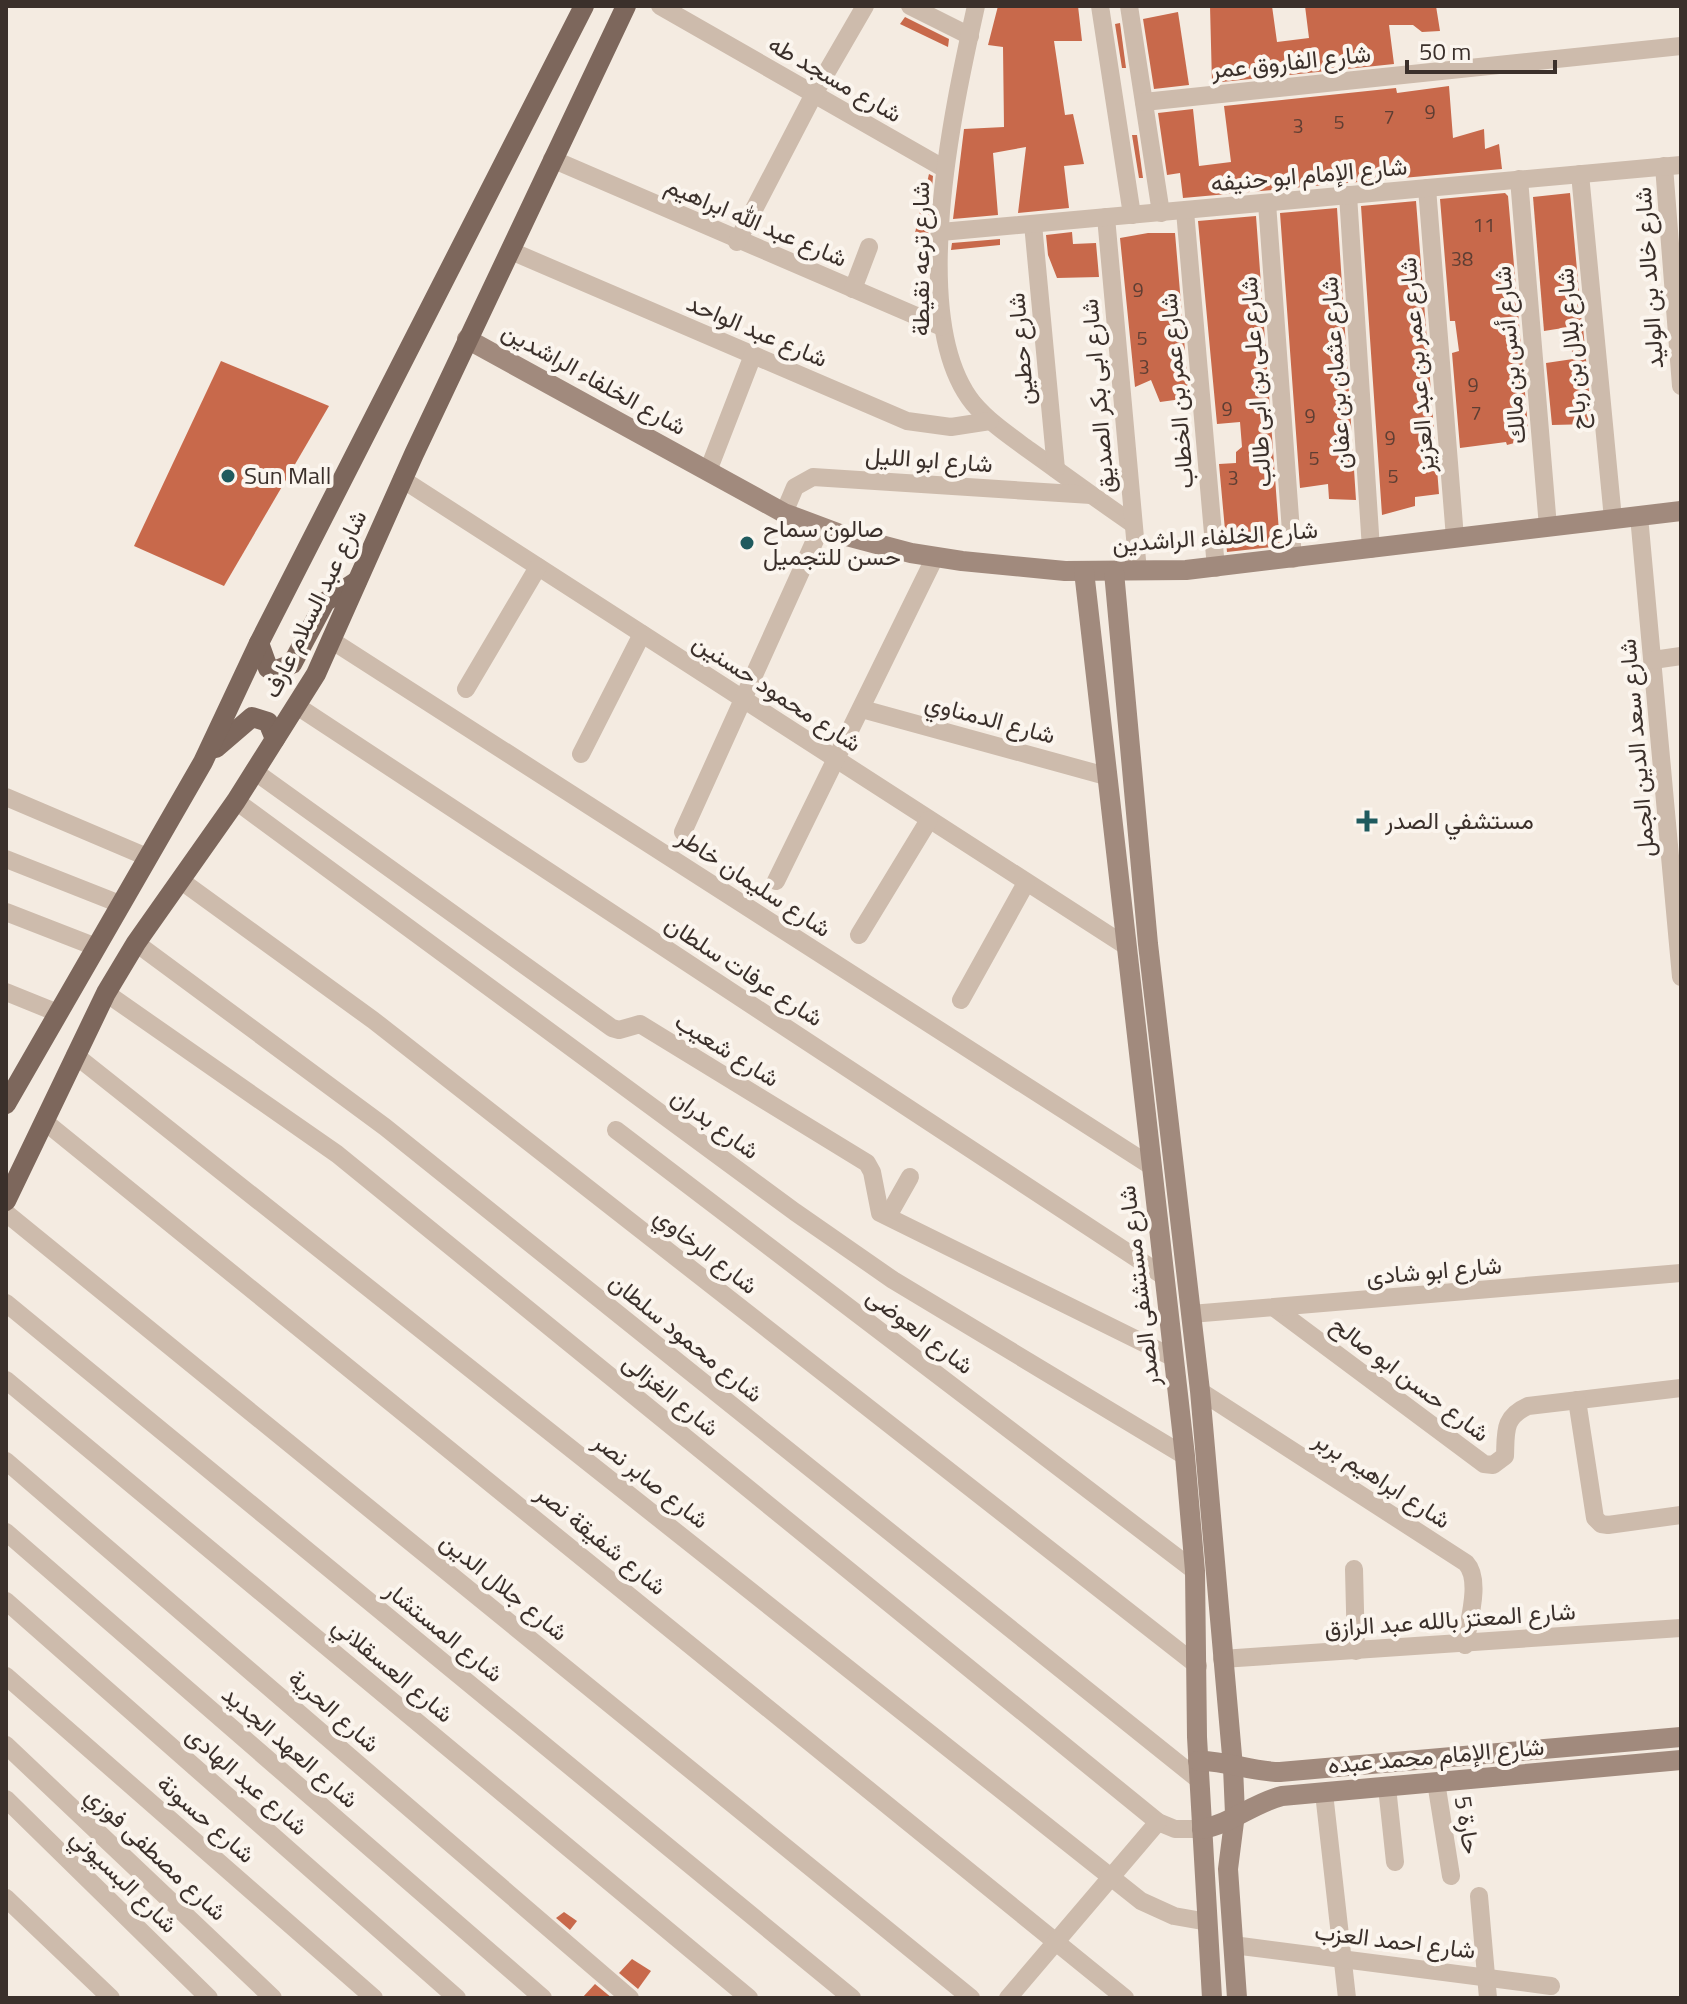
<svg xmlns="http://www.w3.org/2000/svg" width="1687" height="2004" font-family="'Titillium Web',Vazirmatn,sans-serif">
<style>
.building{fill:#c8694b}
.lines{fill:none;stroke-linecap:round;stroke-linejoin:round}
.street{stroke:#cdbbac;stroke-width:18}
.secondary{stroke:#a18a7d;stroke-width:20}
.primary{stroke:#7d675c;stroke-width:20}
.poi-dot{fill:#1f5a5e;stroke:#fbf5ee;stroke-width:3}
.labels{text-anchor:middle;stroke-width:8;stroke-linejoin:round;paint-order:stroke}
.number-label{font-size:20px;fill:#5e3e33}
.street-label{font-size:24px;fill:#3b302b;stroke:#fbf5ee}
.poi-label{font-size:24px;fill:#3b302b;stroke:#fbf5ee;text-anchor:start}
</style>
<rect width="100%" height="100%" fill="#f4ebe1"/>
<!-- building -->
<g class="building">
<polygon points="998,6 1078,6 1082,41 1054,41 1065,115 1073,114 1084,164 1064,166 1069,208 1018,213 1026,147 993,153 998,215 953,219 964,129 1004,127 1003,47 988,45"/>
<polygon points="1210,6 1272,6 1277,42 1309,38 1305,6 1436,6 1440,31 1422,32 1413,25 1389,25 1394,64 1212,83"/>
<polygon points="1178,12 1189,85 1154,89 1143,19"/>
<polygon points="905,17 949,39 948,47 900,24"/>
<polygon points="1120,23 1126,68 1122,68 1115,24"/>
<polygon points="1449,86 1453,138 1484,129 1485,149 1499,144 1502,169 1183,198 1180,173 1167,175 1158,113 1193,109 1199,166 1231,162 1224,106 1396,88 1397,93"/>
<polygon points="1132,135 1137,135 1143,178 1139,178"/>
<polygon points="929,174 933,176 927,252 924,253 914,237"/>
<polygon points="1505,193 1508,196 1529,439 1507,445 1506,442 1460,448 1452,353 1459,351 1455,321 1450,321 1440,199"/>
<polygon points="1570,193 1582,325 1544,331 1533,197"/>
<polygon points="1416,201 1439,494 1415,497 1415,506 1382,515 1361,206"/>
<polygon points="1337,208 1356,500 1329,499 1328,484 1300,488 1280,213"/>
<polygon points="1256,216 1280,546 1227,552 1219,464 1236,463 1236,452 1242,447 1240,422 1217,424 1198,221"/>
<polygon points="1072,232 1073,244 1096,243 1099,277 1057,278 1048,255 1046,235"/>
<polygon points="1148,233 1175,233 1189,398 1160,402 1151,380 1135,387 1120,238"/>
<polygon points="1000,239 1000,245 951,250 952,243"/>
<polygon points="1583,327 1592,424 1552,425 1546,363 1573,359 1569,331"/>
<polygon points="221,361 329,406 224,586 134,546"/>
<polygon points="564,1912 577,1921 570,1930 556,1918"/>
<polygon points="632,1959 651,1971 638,1989 619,1973"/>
<polygon points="595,1984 612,1998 582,1998"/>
</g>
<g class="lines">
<!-- street -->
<g class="street">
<polyline points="660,6 945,169"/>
<polyline points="910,6 970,36"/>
<path d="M 976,6 C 954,105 906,319 973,403 C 989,422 1010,436 1029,450 C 1064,475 1098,500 1133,524"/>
<polyline points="1100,6 1132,215"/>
<polyline points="1129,6 1161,213"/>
<polyline points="1144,102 1681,46"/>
<polyline points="552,159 942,327"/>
<polyline points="1664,166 1681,386"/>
<polyline points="1580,174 1613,519"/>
<polyline points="1519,179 1548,527"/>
<polyline points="1427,188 1455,538"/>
<polyline points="1348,195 1371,549"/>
<polyline points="1267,203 1293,559"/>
<polyline points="1185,211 1216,568"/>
<polyline points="1106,217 1138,571"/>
<polyline points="1033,224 1056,469"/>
<polyline points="941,232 1681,165"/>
<polyline points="737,242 814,94 865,6"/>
<polyline points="511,251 907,421 951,427 990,421"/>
<polyline points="853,289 869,247"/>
<polyline points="708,471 753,355"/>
<polyline points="402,479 1126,946"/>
<polyline points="784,513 795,487 813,477 1091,495"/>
<polyline points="1639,516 1681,977"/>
<polyline points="331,640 1151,1166"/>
<polyline points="1653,660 1681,656"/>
<polyline points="466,689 538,567"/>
<polyline points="297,706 1165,1277"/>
<polyline points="862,709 1106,776"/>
<polyline points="581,754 642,634"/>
<polyline points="254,771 612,1028 619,1030 640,1024 867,1163 872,1172 880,1213 1174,1358"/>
<polyline points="6,797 147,857"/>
<polyline points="236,801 795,1212 893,1280 1185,1456"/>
<polyline points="683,832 821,527"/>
<polyline points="6,859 120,904"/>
<polyline points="180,880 373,1020 1198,1666"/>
<polyline points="776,881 935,557"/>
<polyline points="6,912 96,947"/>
<polyline points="859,935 929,820"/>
<polyline points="136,943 385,1127 1199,1780"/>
<polyline points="6,992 58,1013"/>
<polyline points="106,993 337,1154 1158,1822 1175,1829 1202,1829"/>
<polyline points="961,1000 1026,883"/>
<polyline points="75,1055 1141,1901 1174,1916 1208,1922"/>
<polyline points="44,1121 1125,1998"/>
<polyline points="616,1130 1195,1571"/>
<polyline points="6,1213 971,1998"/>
<polyline points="888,1216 910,1177"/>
<polyline points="6,1303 852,1998"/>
<path d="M 1276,1309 L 1484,1464 L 1493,1465 L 1505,1456 C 1506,1432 1503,1417 1528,1406 L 1681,1388"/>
<polyline points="1191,1314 1681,1273"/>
<polyline points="6,1380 749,1998"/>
<path d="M 1200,1391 L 1466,1563 C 1482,1580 1468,1623 1465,1645"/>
<polyline points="1577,1400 1595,1518 1601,1524 1608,1525 1681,1515"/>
<polyline points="6,1461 630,1998"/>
<polyline points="6,1532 543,1998"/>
<polyline points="1354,1569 1356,1651"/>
<polyline points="6,1601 457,1998"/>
<polyline points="1222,1659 1681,1628"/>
<polyline points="6,1676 374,1998"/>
<polyline points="6,1745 273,1998"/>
<polyline points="1436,1782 1451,1876"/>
<polyline points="1387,1787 1395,1862"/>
<polyline points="1324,1793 1347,1998"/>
<polyline points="6,1799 209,1998"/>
<polyline points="1479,1896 1488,1998"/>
<polyline points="6,1898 111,1998"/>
<polyline points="1233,1945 1551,1986"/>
<polyline points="1008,1998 1158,1822"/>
</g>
<!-- secondary -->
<g class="secondary">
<polyline points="467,339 784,513 843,535 911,553 962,561 1065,571 1186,570 1681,511"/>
<polyline points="1084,571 1185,1456 1195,1571 1197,1737 1212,1998"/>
<polyline points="1114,572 1148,944 1200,1391 1233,1767 1235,1814 1228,1869 1237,1998"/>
<path d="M 1198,1761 C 1226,1760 1251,1772 1280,1772 L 1681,1737"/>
<path d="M 1202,1829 C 1231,1824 1253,1803 1282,1796 L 1681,1760"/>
</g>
<!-- primary -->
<g class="primary">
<polyline points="259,643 268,668 276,670 292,664 325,602 357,581"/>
<polyline points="216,748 252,717 268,722 275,739"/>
<polyline points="6,1104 203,762 259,643 584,6"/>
<polyline points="6,1201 106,993 136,943 236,801 316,674 414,454 626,6"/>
</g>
</g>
<!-- markers -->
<g class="poi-dot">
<circle cx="228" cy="476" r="8"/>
<circle cx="747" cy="543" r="8"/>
<path d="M1363 809h8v8h8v8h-8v8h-8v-8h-8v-8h8z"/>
</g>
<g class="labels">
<!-- number labels -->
<g class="number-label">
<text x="1430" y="119">9</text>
<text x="1389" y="124">7</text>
<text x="1339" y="129">5</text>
<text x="1298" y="133">3</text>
<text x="1484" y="232">11</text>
<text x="1462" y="266">38</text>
<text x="1138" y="297">9</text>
<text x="1142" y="345">5</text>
<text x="1144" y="374">3</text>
<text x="1473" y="392">9</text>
<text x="1227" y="416">9</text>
<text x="1476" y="420">7</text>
<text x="1310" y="423">9</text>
<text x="1390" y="445">9</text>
<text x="1314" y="465">5</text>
<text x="1393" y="483">5</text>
<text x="1233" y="485">3</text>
</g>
<!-- street labels -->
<g class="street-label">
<text transform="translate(1291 62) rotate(-6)" y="8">شارع الفاروق عمر</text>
<text transform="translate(835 79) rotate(30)" y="8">شارع مسجد طه</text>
<text transform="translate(1309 175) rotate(-5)" y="8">شارع الإمام ابو حنيفه</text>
<text transform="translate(756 222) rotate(23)" y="8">شارع عبد الله ابراهيم</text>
<text transform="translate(921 259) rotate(-90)" y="8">شارع ترعه نقيطة</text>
<text transform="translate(1649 278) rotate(-94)" y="8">شارع خالد بن الوليد</text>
<text transform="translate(757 331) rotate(23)" y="8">شارع عبد الواحد</text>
<text transform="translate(1021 349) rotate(-95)" y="8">شارع حطين</text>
<text transform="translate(1572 349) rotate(-95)" y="8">شارع بلال بن رباح</text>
<text transform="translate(1510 355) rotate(-95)" y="8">شارع أنس بن مالك</text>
<text transform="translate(1417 365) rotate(-95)" y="8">شارع عمر بن عبد العزيز</text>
<text transform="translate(1336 373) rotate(-94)" y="8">شارع عثمان بن عفان</text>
<text transform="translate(594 379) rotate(29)" y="8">شارع الخلفاء الراشدين</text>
<text transform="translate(1256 382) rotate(-94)" y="8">شارع على بن ابى طالب</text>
<text transform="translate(1177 391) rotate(-95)" y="8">شارع عمر بن الخطاب</text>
<text transform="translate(1098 396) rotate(-95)" y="8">شارع ابى بكر الصديق</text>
<text transform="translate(929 460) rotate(4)" y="8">شارع ابو الليل</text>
<text transform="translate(1215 537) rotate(-4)" y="8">شارع الخلفاء الراشدين</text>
<text transform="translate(315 604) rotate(-64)" y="8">شارع عبد السلام عارف</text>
<text transform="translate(777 693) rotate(33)" y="8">شارع محمود حسنين</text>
<text transform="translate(990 719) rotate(15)" y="8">شارع الدمناوي</text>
<text transform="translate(1637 748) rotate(-95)" y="8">شارع سعد الدين الجمل</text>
<text transform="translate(754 883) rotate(33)" y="8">شارع سليمان خاطر</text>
<text transform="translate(744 971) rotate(33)" y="8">شارع عرفات سلطان</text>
<text transform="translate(727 1050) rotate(32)" y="8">شارع شعيب</text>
<text transform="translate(715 1124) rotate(36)" y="8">شارع بدران</text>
<text transform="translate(706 1251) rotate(38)" y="8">شارع الرخاوي</text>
<text transform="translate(1434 1271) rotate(-5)" y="8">شارع ابو شادى</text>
<text transform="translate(1139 1286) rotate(-97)" y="8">شارع مستشفى الصدر</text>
<text transform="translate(920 1331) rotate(37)" y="8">شارع العوضى</text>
<text transform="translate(686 1338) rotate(39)" y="8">شارع محمود سلطان</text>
<text transform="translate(1410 1379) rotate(37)" y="8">شارع حسن ابو صالح</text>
<text transform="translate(671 1395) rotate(39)" y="8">شارع الغزالى</text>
<text transform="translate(1382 1480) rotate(33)" y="8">شارع ابراهيم بربر</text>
<text transform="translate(651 1481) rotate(38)" y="8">شارع صابر نصر</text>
<text transform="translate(601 1540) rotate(39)" y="8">شارع شفيقة نصر</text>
<text transform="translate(504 1587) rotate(39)" y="8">شارع جلال الدين</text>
<text transform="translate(1450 1620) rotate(-4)" y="8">شارع المعتز بالله عبد الرازق</text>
<text transform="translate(444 1632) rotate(39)" y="8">شارع المستشار</text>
<text transform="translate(393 1670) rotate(40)" y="8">شارع العسقلاني</text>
<text transform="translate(334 1711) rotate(41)" y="8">شارع الحرية</text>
<text transform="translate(290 1747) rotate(41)" y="8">شارع العهد الجديد</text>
<text transform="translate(1436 1756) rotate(-5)" y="8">شارع الإمام محمد عبده</text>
<text transform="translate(247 1781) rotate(41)" y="8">شارع عبد الهادى</text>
<text transform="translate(206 1819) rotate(41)" y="8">شارع حسونة</text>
<text transform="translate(1467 1825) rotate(81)" y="8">حارة 5</text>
<text transform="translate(156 1854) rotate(43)" y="8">شارع مصطفى فوزي</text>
<text transform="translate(124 1881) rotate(44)" y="8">شارع البسيوني</text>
<text transform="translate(1395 1941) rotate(7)" y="8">شارع احمد العزب</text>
</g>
<!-- poi labels -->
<g class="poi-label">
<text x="244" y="484">Sun Mall</text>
<text x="763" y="537">صالون سماح<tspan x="763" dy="28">حسن للتجميل</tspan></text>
<text x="1385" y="829">مستشفي الصدر</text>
</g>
</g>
<!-- border -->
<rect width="1687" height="2004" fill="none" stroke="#3b302b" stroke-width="16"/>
<!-- scale -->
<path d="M1407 60v12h148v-12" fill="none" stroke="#3b302b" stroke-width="4"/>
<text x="1419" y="60" font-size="24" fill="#3b302b" stroke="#fbf5ee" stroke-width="6" paint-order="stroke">50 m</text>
</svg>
